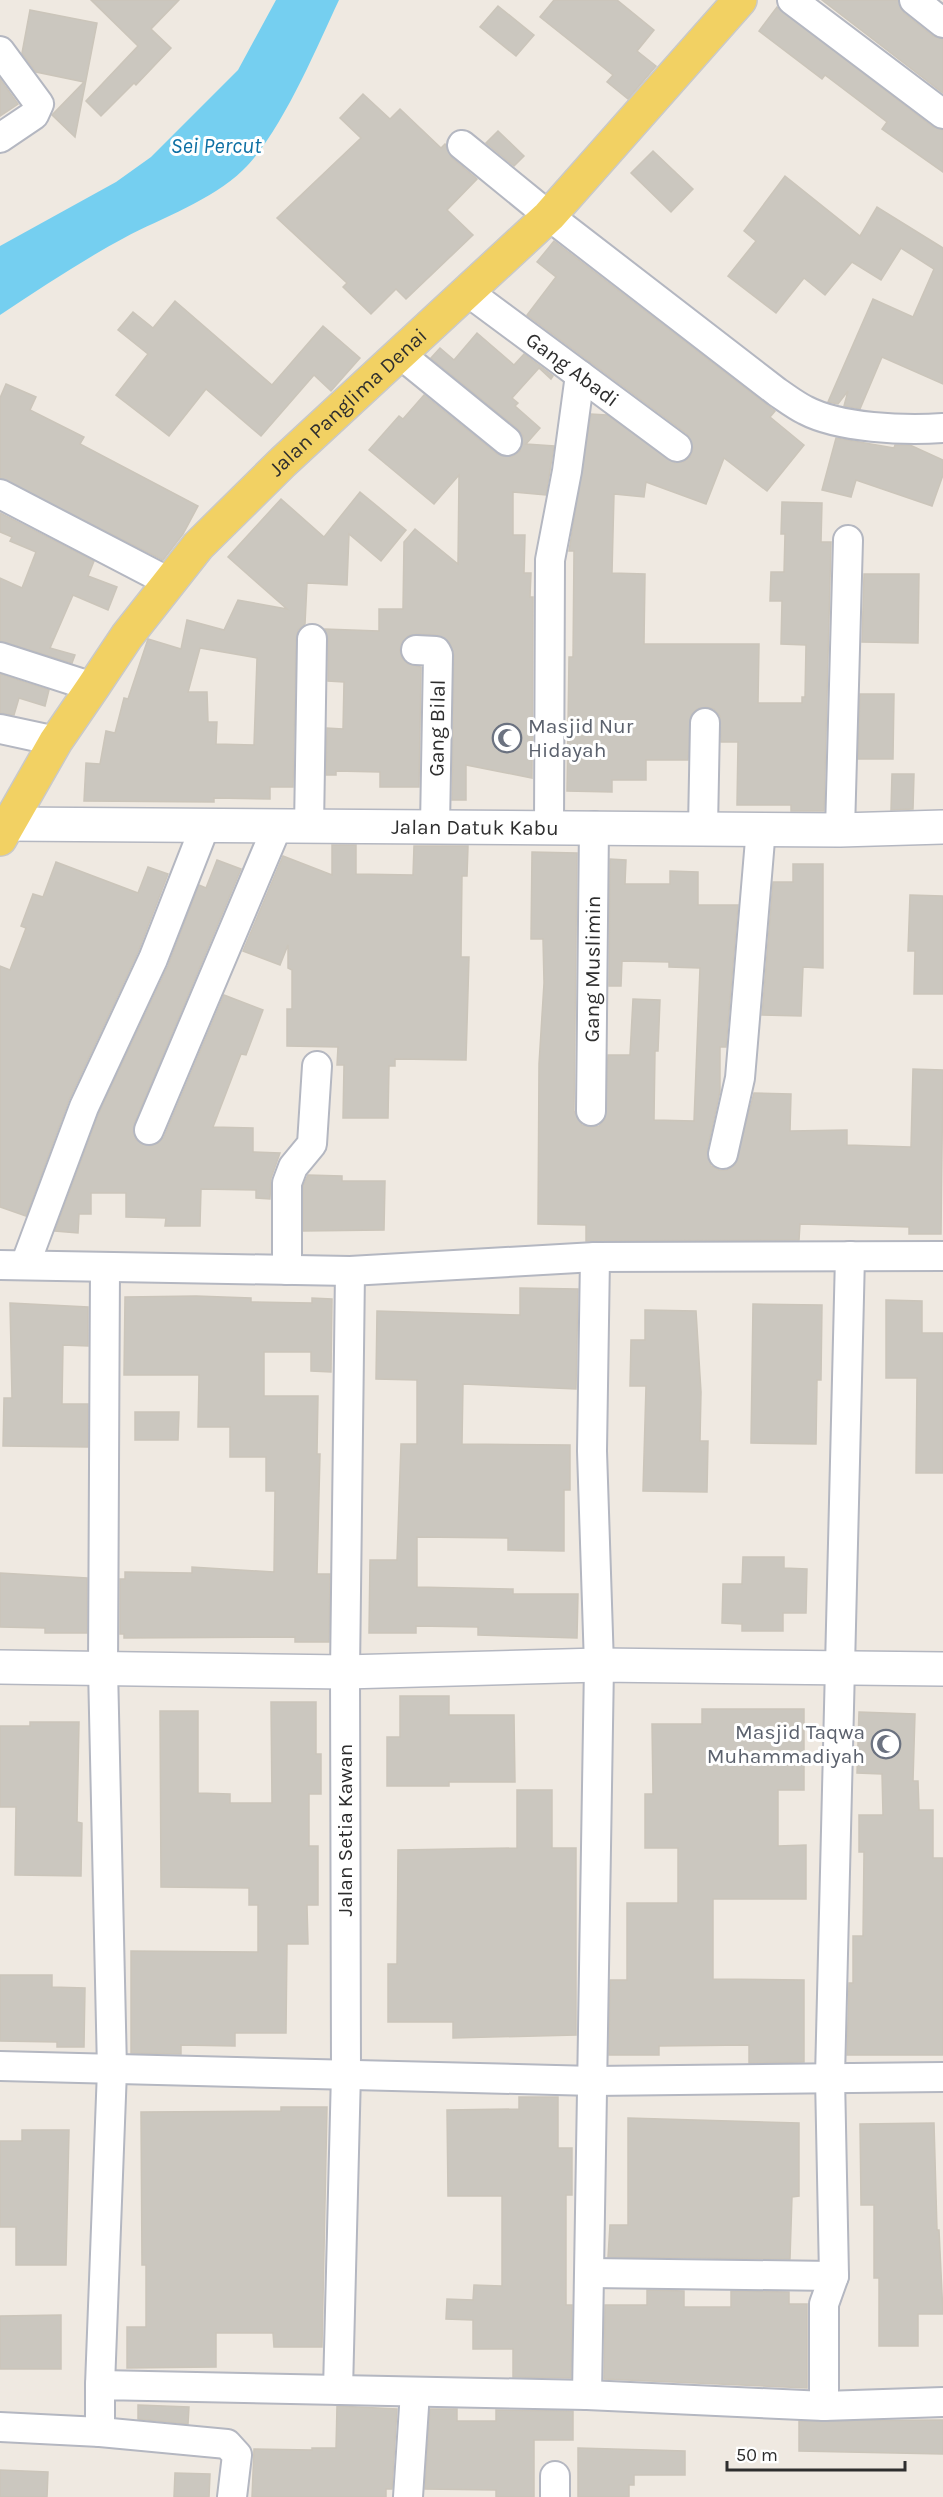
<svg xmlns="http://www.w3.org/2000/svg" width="943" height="2497" font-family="Karla,sans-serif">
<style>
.water{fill:#75cff0}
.building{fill:#cbc7bf;stroke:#cbc5ba;stroke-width:1.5;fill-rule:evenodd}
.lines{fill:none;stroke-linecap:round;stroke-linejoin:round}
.minor-casing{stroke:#b4b7c1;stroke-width:32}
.tertiary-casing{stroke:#b4b7c1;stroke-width:36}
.primary-casing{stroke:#c9c9c9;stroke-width:36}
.minor{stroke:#fff;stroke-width:28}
.tertiary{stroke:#fff;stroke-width:33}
.primary{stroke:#f2d163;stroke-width:33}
.labels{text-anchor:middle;stroke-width:6;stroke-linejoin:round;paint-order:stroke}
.street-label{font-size:21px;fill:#2e2e2e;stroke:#fff}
.worship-label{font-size:21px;fill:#5b616d;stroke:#fff;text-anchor:start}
.water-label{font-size:22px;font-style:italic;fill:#0d6fa3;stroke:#fff}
</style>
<rect width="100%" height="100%" fill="#efe9e1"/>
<!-- water -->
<path class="water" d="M 276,0 L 339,0 C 316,49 281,133 243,170 C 211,201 163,217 124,238 C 81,261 41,288 0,315 L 0,246 L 116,182 L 151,157 L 238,70 Z"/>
<!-- building -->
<g class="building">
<polygon points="91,0 179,0 151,29 171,48 136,85 134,83 101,116 86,101 138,46"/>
<polygon points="554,0 617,0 654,30 637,51 656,66 628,99 607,82 613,75 540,17"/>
<polygon points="822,0 898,0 904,13 933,36 943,39 943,93"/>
<polygon points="498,6 534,35 516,56 480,27"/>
<polygon points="777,7 933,127 943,130 943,172 882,129 887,122 825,75 822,79 759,31"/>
<polygon points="30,10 97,23 75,137 52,115 84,82 36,72 22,53"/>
<polygon points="0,79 18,104 0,116"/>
<polygon points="363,94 390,119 400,109 441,148 445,144 452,158 477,179 447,210 473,235 406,299 396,289 371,314 343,287 347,283 277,218 361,138 340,118"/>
<polygon points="498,131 524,156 514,166 486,143"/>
<polygon points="653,151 693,189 671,212 631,173"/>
<polygon points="785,176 860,236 877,207 943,248 943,384 882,357 860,409 844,406 848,391 838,404 828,402 873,299 913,317 934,269 901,248 881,280 852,262 825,295 804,278 776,313 728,276 756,241 744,231"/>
<polygon points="554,241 775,411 770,417 804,445 767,491 724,458 706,504 646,482 644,497 614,494 612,573 645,574 644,644 759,644 758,703 802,703 802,697 805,697 806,645 781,644 782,601 770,601 771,572 784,572 785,534 781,534 782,502 822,503 821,542 831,542 824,811 791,811 791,805 737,805 738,742 721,742 720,716 714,709 706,707 697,709 691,715 688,760 646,760 646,780 612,780 612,792 567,791 569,657 573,657 574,551 569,551 591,414 607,415 675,463 683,462 690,457 693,448 687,434 527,315 556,277 537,262"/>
<polygon points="175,301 272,385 323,326 360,358 331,391 314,375 261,436 206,389 169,436 116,395 148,354 118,330 133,312 153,328"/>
<polygon points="477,333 514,365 524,354 553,376 551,379 539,368 512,398 518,403 515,406 540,428 526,444 554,446 546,495 513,492 513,535 525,535 524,573 531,573 530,597 533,597 532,778 466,765 466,800 452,800 454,655 450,643 437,635 417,634 408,636 402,642 400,650 402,658 408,664 421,667 419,787 380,787 380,772 336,771 336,775 326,775 327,728 343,729 344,682 328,681 328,639 325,629 379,631 379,609 403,609 404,542 415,529 458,564 459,475 434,504 369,450 399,416 403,419 424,395 497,454 512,457 520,451 523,436 518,429 431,358 440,348 454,360"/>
<polygon points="6,384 36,397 30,410 84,437 80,444 198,506 183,534 163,560 0,478 0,398"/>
<polygon points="836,438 894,448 895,445 910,445 943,460 943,475 932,506 856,480 851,497 822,490"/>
<path d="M 360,492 L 406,530 L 381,561 L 349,534 L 347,585 L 307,583 L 305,624 L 298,630 L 296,639 L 293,787 L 270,787 L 270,799 L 214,798 L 214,802 L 84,801 L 86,763 L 100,764 L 106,731 L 115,733 L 124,698 L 128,699 L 148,639 L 181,649 L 187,620 L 224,630 L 238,600 L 287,609 L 228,557 L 281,499 L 324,537 ZM 200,648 L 257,658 L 254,745 L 216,744 L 217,722 L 208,722 L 207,692 L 188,692 Z"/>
<polygon points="0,513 94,561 88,576 117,587 108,610 73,595 50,648 75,655 72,663 0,641 0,578 22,588 36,552 10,541 12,537 0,532"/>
<polygon points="864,574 919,574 918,643 862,642"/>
<polygon points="0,674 49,690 45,706 19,698 14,715 0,713"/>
<polygon points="860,694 894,694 893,759 858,759"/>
<polygon points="892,774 914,774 913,809 891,810"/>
<polygon points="332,845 356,845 356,874 413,875 414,846 468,846 467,876 462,876 461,957 469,957 466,1060 395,1059 395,1066 389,1066 388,1118 343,1118 344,1065 337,1065 338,1047 287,1046 287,1009 292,1009 292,970 288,968 288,945 280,965 243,951 283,856 332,875"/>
<polygon points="532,852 577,853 574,1111 582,1125 590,1127 599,1126 605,1119 608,1055 630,1055 633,999 660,1000 658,1051 655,1051 654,1120 694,1121 700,968 669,967 669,962 622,961 621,986 609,986 610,859 626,860 625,884 670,884 670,871 698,872 698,905 738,905 726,1047 720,1047 720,1091 707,1151 711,1166 719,1170 727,1170 735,1165 754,1093 791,1094 790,1131 847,1130 847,1145 911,1147 913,1069 943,1070 941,1234 909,1234 909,1227 800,1224 799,1240 586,1241 586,1225 538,1224 539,1064 544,983 543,939 531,939"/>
<polygon points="217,860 241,869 134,1124 133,1133 136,1140 150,1146 158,1143 164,1137 224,995 263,1010 246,1055 241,1054 213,1127 253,1128 253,1152 280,1153 271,1178 270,1199 256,1198 256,1190 201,1189 200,1226 165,1226 166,1218 126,1217 126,1193 91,1193 91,1214 79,1214 78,1233 55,1231 99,1113 168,966 199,885 206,888"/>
<polygon points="56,862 138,893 148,867 168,874 138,952 69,1100 26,1216 0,1207 0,966 10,970 26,928 21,926 33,894 43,897"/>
<polygon points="793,864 823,864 823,968 803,967 801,1016 762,1015 773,882 793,882"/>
<polygon points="910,895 943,896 943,994 914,994 915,951 908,951"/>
<polygon points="308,1175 342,1176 342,1181 385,1181 384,1230 303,1231 303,1186"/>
<polygon points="520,1288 578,1289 576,1389 463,1384 462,1444 570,1445 570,1490 564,1490 564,1551 508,1550 508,1538 417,1537 417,1587 513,1589 513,1594 578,1594 577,1638 478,1635 478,1627 416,1626 416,1633 369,1633 370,1560 397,1560 401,1444 417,1444 417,1380 376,1379 377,1311 520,1315"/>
<polygon points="196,1296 251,1298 251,1302 312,1303 312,1298 332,1299 331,1372 311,1371 311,1352 264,1352 264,1396 318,1396 317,1454 320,1454 317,1574 330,1574 329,1642 295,1642 295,1637 124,1638 124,1634 120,1634 120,1579 125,1579 125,1572 192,1573 192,1567 274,1572 275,1491 266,1491 266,1457 230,1457 230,1427 198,1427 199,1375 124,1375 125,1297"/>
<polygon points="886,1300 922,1301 922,1333 943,1333 943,1473 916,1473 917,1378 886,1378"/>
<polygon points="10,1303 88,1307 88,1346 63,1345 62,1404 88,1404 88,1447 3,1446 4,1398 12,1398"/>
<polygon points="753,1304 822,1305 821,1380 817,1380 816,1444 751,1443"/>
<polygon points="645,1310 696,1311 701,1392 700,1441 708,1441 707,1492 643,1491 646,1386 630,1386 631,1340 645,1340"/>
<polygon points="135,1412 179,1412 178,1440 135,1440"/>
<polygon points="743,1557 784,1557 784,1568 807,1569 806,1613 783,1613 783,1631 742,1631 742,1624 722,1623 723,1584 742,1584"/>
<polygon points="0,1573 87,1578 87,1633 45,1633 45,1628 0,1627"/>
<polygon points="400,1696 449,1696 449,1715 514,1715 515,1782 449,1782 449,1786 387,1786 387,1737 400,1737"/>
<polygon points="271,1702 316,1702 316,1754 321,1754 321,1794 309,1794 309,1846 318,1846 318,1905 307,1905 308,1944 287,1944 286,2033 235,2033 235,2046 181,2045 181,2054 131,2053 131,1951 258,1952 258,1905 249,1905 249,1888 161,1887 160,1711 198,1711 198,1793 230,1794 230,1803 272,1803"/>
<polygon points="702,1709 804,1709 804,1790 778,1790 778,1846 806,1845 806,1899 713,1899 713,1979 804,1980 804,2062 749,2063 749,2045 659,2046 659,2055 609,2055 610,1980 627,1980 627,1903 678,1903 678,1848 645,1848 645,1794 653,1794 652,1724 702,1724"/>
<polygon points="859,1712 915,1714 913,1781 918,1781 919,1810 933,1810 933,1858 943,1858 943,2055 847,2055 849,1983 853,1983 853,1936 863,1936 864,1852 859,1852 859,1815 883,1815 882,1774 857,1773"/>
<polygon points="30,1722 79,1722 77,1822 82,1823 81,1876 15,1875 16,1807 0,1807 0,1726 30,1726"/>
<polygon points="517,1790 552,1790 552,1848 576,1848 576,2035 453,2038 453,2022 388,2022 388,1964 397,1964 398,1850 517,1848"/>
<polygon points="0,1975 52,1975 52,1987 85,1988 84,2047 57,2047 57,2042 0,2041"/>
<polygon points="519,2097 558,2097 558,2148 572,2148 572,2195 566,2195 566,2305 572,2305 571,2378 513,2377 513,2349 473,2349 473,2320 446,2319 447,2299 473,2300 474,2285 502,2286 502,2196 448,2196 447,2110 519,2109"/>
<polygon points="281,2107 327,2107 322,2347 274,2347 273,2333 216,2333 216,2367 127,2368 127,2327 146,2327 146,2265 142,2265 141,2112 281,2111"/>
<polygon points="628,2118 799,2123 799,2196 792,2197 790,2259 608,2257 610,2225 628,2225"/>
<polygon points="934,2123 937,2230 939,2230 943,2314 918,2314 918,2346 879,2346 879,2278 874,2278 874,2205 861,2205 860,2124"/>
<polygon points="22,2130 69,2130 66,2265 16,2265 16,2227 0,2227 0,2141 22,2141"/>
<polygon points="647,2290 684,2291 684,2307 731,2307 731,2291 789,2292 789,2304 807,2304 807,2388 604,2379 605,2305 647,2305"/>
<polygon points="61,2315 61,2369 0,2369 0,2316"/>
<polygon points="138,2405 189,2407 188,2424 138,2419"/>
<polygon points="337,2406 397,2409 392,2489 386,2489 386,2497 252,2497 254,2449 312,2450 312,2448 336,2448"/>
<polygon points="430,2409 457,2409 457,2421 496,2421 496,2410 573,2411 573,2440 534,2440 534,2497 496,2497 496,2490 425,2489"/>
<polygon points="943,2420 943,2454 799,2451 799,2421"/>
<polygon points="578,2448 685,2451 685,2475 634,2475 634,2485 629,2485 629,2497 578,2497"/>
<polygon points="0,2470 48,2472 47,2497 0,2497"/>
<polygon points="175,2473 210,2474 209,2497 174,2497"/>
</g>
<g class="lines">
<!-- minor casing -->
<g class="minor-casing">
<g id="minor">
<polyline points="792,0 943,114"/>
<polyline points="914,0 943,23"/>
<polyline points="0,51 39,104 34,115 0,138"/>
<path d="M 462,145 L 549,216 L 777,392 C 786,398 795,405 805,410 C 839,428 905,431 943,428"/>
<path id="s1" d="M 468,292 L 677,447"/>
<polyline points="400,354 507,441"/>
<polyline points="0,494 169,582"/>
<polyline points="416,650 436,651 438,655 435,826"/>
<polyline points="0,657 93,687"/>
<polyline points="0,729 56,741"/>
<polyline points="549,827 550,560 567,471 580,375"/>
<polyline points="309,828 312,639"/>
<polyline points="703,828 705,723"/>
<polyline points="840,830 848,540"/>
<path id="s2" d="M 591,1111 L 594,826"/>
<polyline points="149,1130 277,827"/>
<polyline points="723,1154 740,1078 761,828"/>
<polyline points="0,1265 350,1271 595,1257 943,1256"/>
<polyline points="25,1265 84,1107 153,959 205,826"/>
<polyline points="287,1270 287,1183 293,1167 312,1144 317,1066"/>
<polyline points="0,2066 594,2081 943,2077"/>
<polyline points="591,2273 834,2276"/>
<polyline points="100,2385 112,2070 103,1668 105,1267"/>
<polyline points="338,2390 346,2073 345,1672 350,1271"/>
<polyline points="587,2395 599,1665 592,1451 595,1257"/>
<polyline points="824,2406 824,2304 834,2276 830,2077 850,1256"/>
<polyline points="0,2427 100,2432 100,2385 587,2395 824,2406 943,2402"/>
<polyline points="100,2432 227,2444 237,2455 232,2497"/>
<polyline points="555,2476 555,2497"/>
<polyline points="408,2497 415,2392"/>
</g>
</g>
<!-- tertiary casing -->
<g class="tertiary-casing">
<g id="tertiary">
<path id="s3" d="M 7,824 L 840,830 L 943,827"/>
<polyline points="0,1667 345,1672 599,1665 943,1669"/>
</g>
</g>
<!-- primary casing -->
<g class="primary-casing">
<g id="primary">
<path id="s4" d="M 0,839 L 56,741 L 93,687 L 127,636 L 198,546 L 283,462 L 549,216 L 740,0"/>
</g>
</g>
<!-- minor -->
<use href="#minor" class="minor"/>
<!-- tertiary -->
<use href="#tertiary" class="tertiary"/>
<!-- primary -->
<use href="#primary" class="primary"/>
</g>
<!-- icons -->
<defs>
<g id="mosque-ring" transform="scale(1.5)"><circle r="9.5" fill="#fff" stroke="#6b7280" stroke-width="1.5"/><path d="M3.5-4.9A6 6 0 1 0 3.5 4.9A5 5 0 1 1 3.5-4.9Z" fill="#6b7280"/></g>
</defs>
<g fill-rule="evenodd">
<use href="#mosque-ring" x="507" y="738"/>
<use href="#mosque-ring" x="886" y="1744"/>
</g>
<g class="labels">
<!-- street labels -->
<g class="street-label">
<text dy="7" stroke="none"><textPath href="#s1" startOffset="130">Gang Abadi</textPath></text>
<text dy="7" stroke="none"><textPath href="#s4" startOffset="562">Jalan Panglima Denai</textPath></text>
<text transform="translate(437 728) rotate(-89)" y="7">Gang Bilal</text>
<text dy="7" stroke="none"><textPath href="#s3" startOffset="468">Jalan Datuk Kabu</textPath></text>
<text dy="7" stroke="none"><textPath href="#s2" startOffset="142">Gang Muslimin</textPath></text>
<text transform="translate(345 1830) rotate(-90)" y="7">Jalan Setia Kawan</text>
</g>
<!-- worship labels -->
<g class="worship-label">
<text x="528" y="733">Masjid Nur<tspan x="528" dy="24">Hidayah</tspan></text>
<text x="865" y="1739" text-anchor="end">Masjid Taqwa<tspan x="865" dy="24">Muhammadiyah</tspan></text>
</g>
<!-- water labels -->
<g class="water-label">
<text x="216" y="153">Sei Percut</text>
</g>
</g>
<!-- scale -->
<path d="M727 2461v9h178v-9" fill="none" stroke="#2e2e2e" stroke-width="3"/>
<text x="736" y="2461" font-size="18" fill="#2e2e2e" stroke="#ffffff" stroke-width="4.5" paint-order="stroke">50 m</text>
</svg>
